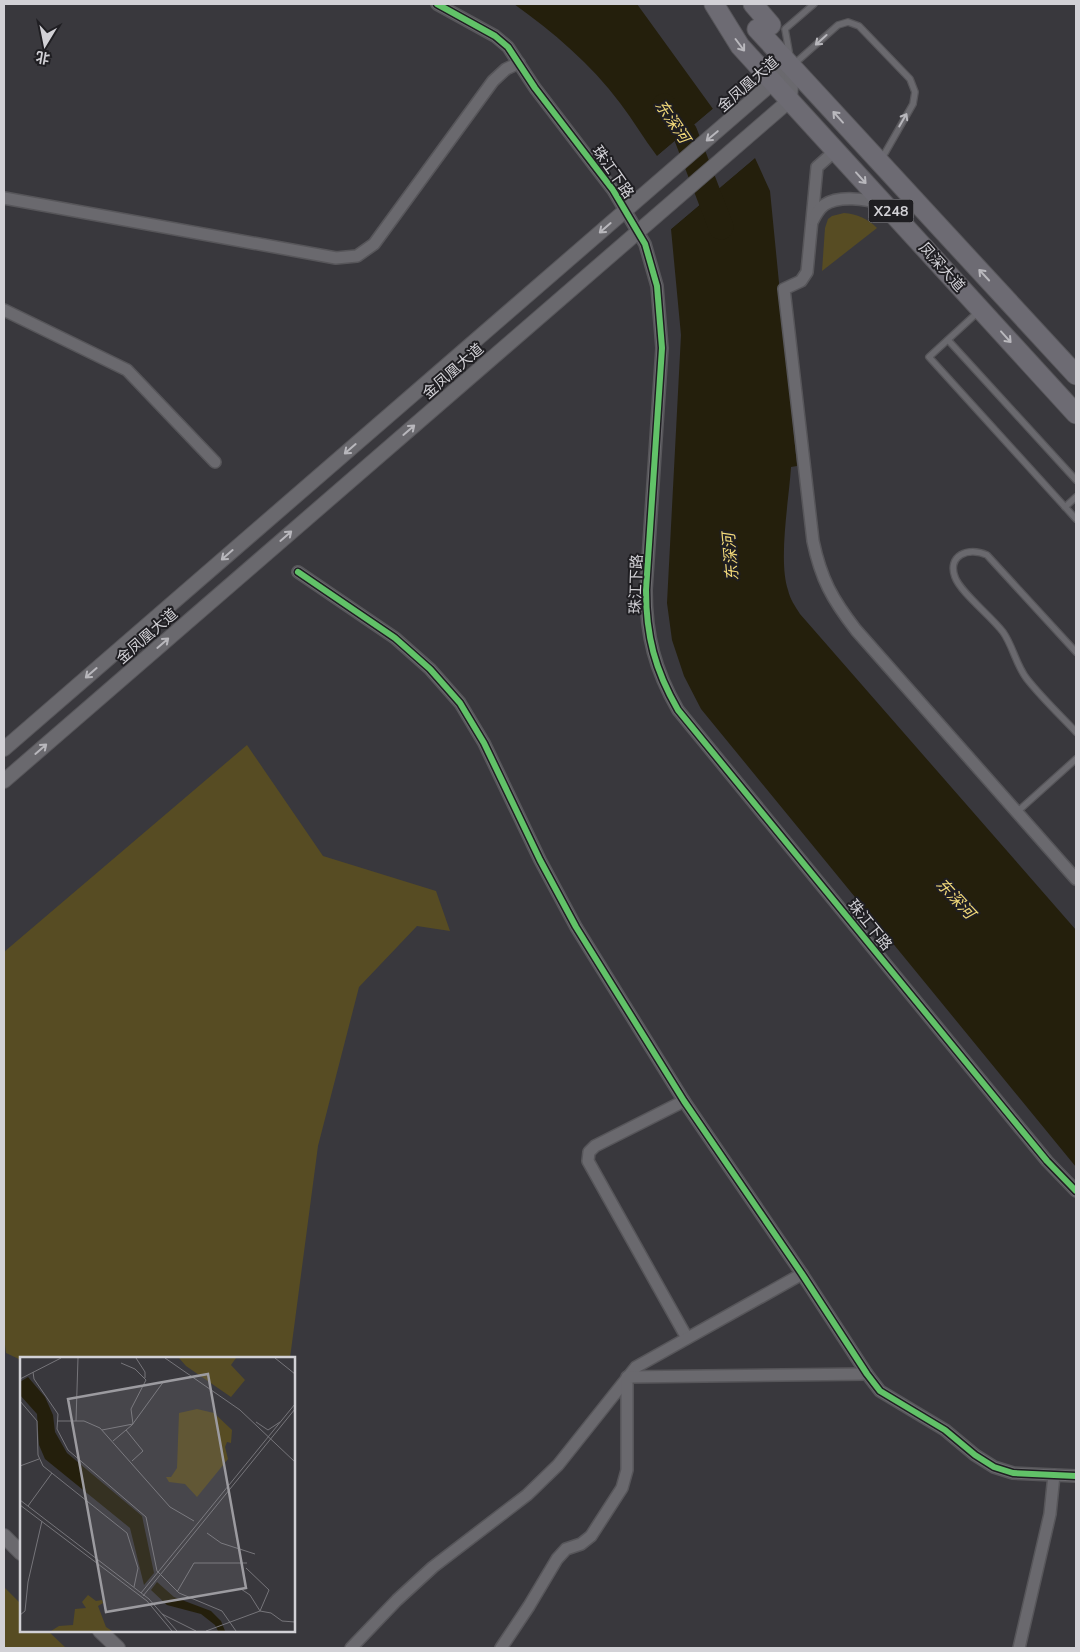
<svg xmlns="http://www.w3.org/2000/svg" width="1080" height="1652" font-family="'Nunito Sans','Noto Sans SC',sans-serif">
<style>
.green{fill:#574c23}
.water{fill:#241f0c}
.pier{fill:#39383d}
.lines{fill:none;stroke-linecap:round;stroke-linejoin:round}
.river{stroke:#241f0c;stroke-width:25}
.service-casing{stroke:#57565a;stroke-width:8}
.minor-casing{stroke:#57565a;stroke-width:14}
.tertiary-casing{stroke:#57565a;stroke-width:16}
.primary-casing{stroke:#57565a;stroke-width:21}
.service{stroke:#6a696e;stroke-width:5.5}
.minor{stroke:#6a696e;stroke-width:11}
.tertiary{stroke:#6a696e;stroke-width:14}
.primary{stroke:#6d6b73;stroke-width:19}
.cycleway-casing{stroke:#1f1e22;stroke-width:9}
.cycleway{stroke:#61c268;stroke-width:6}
.oneway{stroke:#b8b7bc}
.oneway2{stroke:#b9b8bd}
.labels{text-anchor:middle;stroke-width:4;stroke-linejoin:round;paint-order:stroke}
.shield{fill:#1f1e22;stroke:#9c9ba0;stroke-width:1}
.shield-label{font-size:14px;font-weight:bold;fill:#d2d1d6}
.street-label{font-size:15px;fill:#d2d1d6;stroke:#1f1e22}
.water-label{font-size:16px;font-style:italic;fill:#f0d778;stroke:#1f1e22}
.inset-road{fill:none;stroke:#76757a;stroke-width:1}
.view{fill:#9c9ba0;fill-opacity:0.15;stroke:#9c9ba0;stroke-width:2.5}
.inset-edge{fill:none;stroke:#d2d1d6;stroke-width:2.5}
</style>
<rect width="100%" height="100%" fill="#39383d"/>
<!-- green -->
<g class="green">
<path d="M 844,213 C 857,214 868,219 877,228 L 822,271 L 825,228 L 828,219 L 832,216 Z"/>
<polygon points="247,745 323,856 436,891 450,931 417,926 359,987 318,1146 290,1358 21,1358 21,1360 6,1353 4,1337 4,952"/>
<polygon points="4,1587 21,1604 21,1631 48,1631 66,1648 4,1648"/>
</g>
<!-- water -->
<g class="water">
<path d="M 514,4 L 637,4 L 713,109 L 657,156 C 644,139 633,120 620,103 C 591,64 553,32 514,4 Z"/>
<path d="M 755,158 L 770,191 L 797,466 L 791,467 C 789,500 778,560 788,590 C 790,599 795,606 800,614 L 1076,930 L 1076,1167 L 701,709 L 684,676 L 672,640 L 667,603 L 681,335 L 671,229 Z"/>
</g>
<!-- pier -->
<g class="pier">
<polygon points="715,107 714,111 658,158 655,158"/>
<polygon points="755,155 757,156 671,229 670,227"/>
</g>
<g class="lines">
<!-- river -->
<polyline class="river" points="664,106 685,133 721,227"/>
<!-- service casing -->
<g class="service-casing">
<g id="service">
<polyline points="790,57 785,29 814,4"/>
<polyline points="793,65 838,25 848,22 859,26 910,79 915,92 913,104 881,160"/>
<polyline points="978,312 929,357 1076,519"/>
<polyline points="948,340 1076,480"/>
<polyline points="1065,507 1076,497"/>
<path d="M 1076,652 L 987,555 C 968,546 947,556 955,577 C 960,592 992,617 1003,632 C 1013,646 1016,665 1027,679 C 1042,698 1060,715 1076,732"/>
<polyline points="1017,812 1076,759"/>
</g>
</g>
<!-- minor casing -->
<g class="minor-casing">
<g id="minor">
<path d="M 437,4 L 495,36 L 508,47 L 535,88 L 613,190 L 645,244 L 657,286 L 662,348 L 646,590 C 646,636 655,670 678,710 L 1019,1127 L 1047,1161 L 1076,1191"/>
<path d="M 836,150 L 817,167 L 807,272 L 801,281 L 784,289 L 813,541 C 821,579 832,599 856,630 L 1076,879"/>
<polyline points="4,198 336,258 357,256 374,244 493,81 506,69 519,63"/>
<path d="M 813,220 C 816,214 819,209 824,205 C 839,195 866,199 882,204"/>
<polyline points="4,310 127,370 215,462"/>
<polyline points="298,572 395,638 430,669 460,703 484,743 540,860 576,927 684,1101 802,1274 867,1374 880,1391 945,1430 975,1455 994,1467 1013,1473 1076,1476"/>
<polyline points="684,1101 595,1146 589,1152 588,1161 687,1338"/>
<polyline points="351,1648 397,1600 433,1567 527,1495 558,1465 636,1367 802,1274"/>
<polyline points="501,1648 529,1606 557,1559 566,1549 581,1544 591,1536 622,1488 627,1470 627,1377 867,1374"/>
<polyline points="1019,1648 1050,1514 1054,1475"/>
</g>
</g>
<!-- tertiary casing -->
<g class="tertiary-casing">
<g id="tertiary">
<polyline points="4,749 792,66"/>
<polyline points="4,781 790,100 792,66"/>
<polyline points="4,1536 21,1553"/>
<polyline points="100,1631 118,1648"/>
</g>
</g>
<!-- primary casing -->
<g class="primary-casing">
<g id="primary">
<polyline points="714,4 740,46 1076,414"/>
<polyline points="753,4 771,25 757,29 1076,375"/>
</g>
</g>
<!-- service -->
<use href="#service" class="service"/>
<!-- minor -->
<use href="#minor" class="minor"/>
<!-- tertiary -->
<use href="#tertiary" class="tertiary"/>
<!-- primary -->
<use href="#primary" class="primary"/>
<!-- cycleway casing -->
<g class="cycleway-casing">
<g id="cycleway">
<path d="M 437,4 L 495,36 L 508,47 L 535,88 L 613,190 L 645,244 L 657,286 L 662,348 L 646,590 C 646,636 655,670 678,710 L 1019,1127 L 1047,1161 L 1076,1191"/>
<polyline points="298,572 395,638 430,669 460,703 484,743 540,860 576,927 684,1101 802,1274 867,1374 880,1391 945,1430 975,1455 994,1467 1013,1473 1076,1476"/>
</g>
</g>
<!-- cycleway -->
<use href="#cycleway" class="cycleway"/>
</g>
<!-- one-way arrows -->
<defs><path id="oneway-shaft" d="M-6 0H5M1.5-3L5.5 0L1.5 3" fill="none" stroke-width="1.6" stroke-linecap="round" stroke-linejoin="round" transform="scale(1.25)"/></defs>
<g class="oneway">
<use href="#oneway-shaft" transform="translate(821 40) rotate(138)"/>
<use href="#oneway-shaft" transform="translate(903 120) rotate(-60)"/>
<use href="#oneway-shaft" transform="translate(712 136) rotate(140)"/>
<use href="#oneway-shaft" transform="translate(605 228) rotate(139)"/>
<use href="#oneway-shaft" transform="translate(409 430) rotate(-41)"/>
<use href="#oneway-shaft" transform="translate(350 449) rotate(139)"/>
<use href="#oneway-shaft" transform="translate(286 536) rotate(-41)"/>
<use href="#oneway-shaft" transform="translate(227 555) rotate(139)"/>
<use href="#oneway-shaft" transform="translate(163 643) rotate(-41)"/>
<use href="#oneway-shaft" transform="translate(91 673) rotate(139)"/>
<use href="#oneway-shaft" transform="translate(41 749) rotate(-41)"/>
</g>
<g class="oneway2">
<use href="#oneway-shaft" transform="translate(740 45) rotate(53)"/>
<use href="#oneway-shaft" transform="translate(838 117) rotate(-132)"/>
<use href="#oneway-shaft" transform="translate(861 178) rotate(48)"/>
<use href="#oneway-shaft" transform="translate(984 275) rotate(-133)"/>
<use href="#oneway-shaft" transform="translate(1006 337) rotate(48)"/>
</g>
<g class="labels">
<!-- shield labels -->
<rect class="shield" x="868.5" y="199.5" width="45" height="23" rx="4"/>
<g class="shield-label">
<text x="891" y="216">X248</text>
</g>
<!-- street labels -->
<g class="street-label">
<text transform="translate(748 84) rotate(-41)" y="5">金凤凰大道</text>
<text transform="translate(613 172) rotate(55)" y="5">珠江下路</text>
<text transform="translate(942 267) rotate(48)" y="5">凤深大道</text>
<text transform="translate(453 371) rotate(-41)" y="5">金凤凰大道</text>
<text transform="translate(636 584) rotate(-88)" y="5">珠江下路</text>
<text transform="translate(147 636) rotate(-41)" y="5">金凤凰大道</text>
<text transform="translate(870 925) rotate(51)" y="5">珠江下路</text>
</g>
<!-- water labels -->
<g class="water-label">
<text transform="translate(673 121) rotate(56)" y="6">东深河</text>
<text transform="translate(730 557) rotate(-95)" y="6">东深河</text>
<text transform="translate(956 898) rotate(47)" y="6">东深河</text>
</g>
</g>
<!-- overview -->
<g transform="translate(20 1357)">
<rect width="275" height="275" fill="#39383d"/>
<path d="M 159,1 L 216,1 L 211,8 L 225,23 L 211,40 L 166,9 ZM 177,52 L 194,56 L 212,73 L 211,86 L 207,85 L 205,90 L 208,102 L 177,140 L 165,127 L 149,125 L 146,120 L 151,120 L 157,111 L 159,56 ZM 68,238 L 76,244 L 82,243 L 83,246 L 78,249 L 86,270 L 92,274 L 31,274 L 39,269 L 53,268 L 55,252 L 66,251 L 62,245 Z" fill="#574c23"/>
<path d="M 8,20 L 25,40 L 33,58 L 35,75 L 47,96 L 122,159 L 134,216 L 124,228 L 110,171 L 25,102 L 19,88 L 17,57 L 0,38 L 0,25 ZM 137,225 L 154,240 L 191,254 L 201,264 L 205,274 L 198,274 L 195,268 L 181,257 L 147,248 L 131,233 Z" fill="#241f0c"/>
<path class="inset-road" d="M 116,1 L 125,15 L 125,21M 145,1 L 220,53 L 275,105M 255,1 L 275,17M 13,15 L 14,22 L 38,57 L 37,72 L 48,93 L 126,160 L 137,214 L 159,236 L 202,254 L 216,274M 0,22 L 41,1M 0,44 L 17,64 L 18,98 L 23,109 L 107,176 L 118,211 L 114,230M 38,64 L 64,64 L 80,71 L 150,150 L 174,164M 56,64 L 58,1M 236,65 L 248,73 L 260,65M 82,73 L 113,67 L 111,52 L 126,23 L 115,12 L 101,6M 106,73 L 123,94 L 112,104M 93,84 L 112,68 L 144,24M 0,109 L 19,102M 0,143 L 129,242 L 157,274M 0,148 L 127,244 L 152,274M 8,149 L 32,116M 187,176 L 201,186 L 235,197M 221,232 L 230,238 L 240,254 L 251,256 L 262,264 L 275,265M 157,235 L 174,206 L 227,206M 121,236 L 275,47M 123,239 L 275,52M 142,257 L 176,274M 0,258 L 5,254 L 8,225 L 22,164M 186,274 L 240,254 L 249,233 L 226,211"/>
<path class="view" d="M 188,17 L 226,231 L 86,255 L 48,42 Z"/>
<rect width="275" height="275" class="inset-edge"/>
</g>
<!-- border -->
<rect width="1080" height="1652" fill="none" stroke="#d2d1d6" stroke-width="10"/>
<!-- north arrow -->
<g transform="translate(45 45) rotate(190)" stroke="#1f1e22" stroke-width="4" paint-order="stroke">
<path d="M0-4L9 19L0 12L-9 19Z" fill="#d2d1d6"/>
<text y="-8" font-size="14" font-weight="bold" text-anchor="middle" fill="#d2d1d6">北</text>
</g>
</svg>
